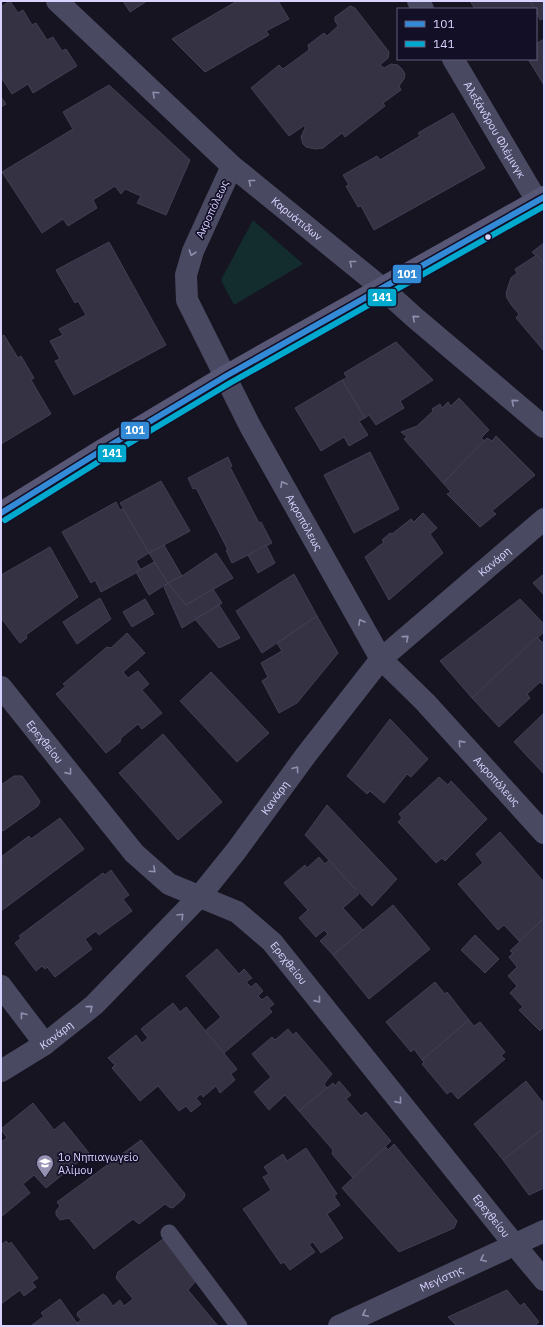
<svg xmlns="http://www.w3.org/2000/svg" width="545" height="1327" font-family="'IBM Plex Sans',sans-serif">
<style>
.green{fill:#132c2d}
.building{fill:#343243;stroke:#433f54}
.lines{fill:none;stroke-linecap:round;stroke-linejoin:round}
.service{stroke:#4a4962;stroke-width:17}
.minor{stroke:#4a4962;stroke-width:22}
.secondary{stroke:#575674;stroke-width:22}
.bus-1-casing{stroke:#130f26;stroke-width:9}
.bus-2-casing{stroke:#130f26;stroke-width:9}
.bus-1{stroke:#338bd7;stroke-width:6}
.bus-2{stroke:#00a9ce;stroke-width:6}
.oneway{stroke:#928eb0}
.bus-dot{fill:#d9d4ff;stroke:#130f26;stroke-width:1.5}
.labels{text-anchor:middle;stroke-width:3.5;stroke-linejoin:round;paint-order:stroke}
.street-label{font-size:11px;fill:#d9d4ff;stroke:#130f26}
.poi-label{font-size:11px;fill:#d9d4ff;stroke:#130f26;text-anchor:start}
.line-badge{stroke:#130f26;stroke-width:1.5}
.badge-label{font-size:11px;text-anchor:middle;font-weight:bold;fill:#fff}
</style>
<rect width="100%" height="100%" fill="#161421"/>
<!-- green -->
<polygon class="green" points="253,220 303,264 234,305 221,280"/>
<!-- building -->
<g class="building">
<polygon points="10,1 18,13 23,10 32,25 36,23 47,40 53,37 62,51 66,49 77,66 33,93 28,84 12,94 1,77 1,7"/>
<polygon points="123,1 147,1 130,12"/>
<polygon points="237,1 278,1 289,19 266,31 269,35 205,72 172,39"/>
<polygon points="470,1 530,1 535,9 475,9"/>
<polygon points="530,1 544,1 544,18 540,20 536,9 535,9"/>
<polygon points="350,6 355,8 389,52 388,58 380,65 384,68 391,64 398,65 402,69 405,74 404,79 399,86 401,90 383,103 385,106 345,137 342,133 323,148 315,149 306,147 303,144 301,137 305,128 305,125 289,136 251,88 279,65 283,69 309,50 308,45 324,33 327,36 338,26 335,21 335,17"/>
<polygon points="544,39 544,85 528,59 536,59 536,44"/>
<polygon points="109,85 190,160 166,215 137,203 141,196 125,189 121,194 115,186 93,200 97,208 68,226 63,219 42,233 2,172 73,129 63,112"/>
<polygon points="1,97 6,104 1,107"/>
<polygon points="453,113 485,168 374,230 361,206 358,207 346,186 349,185 343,175 377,156 380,160 420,136 418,133"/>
<polygon points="109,242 166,345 74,395 55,361 60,359 50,341 63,335 59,329 86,315 78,301 75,303 56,270"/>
<polygon points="544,243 544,264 532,252"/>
<polygon points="537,255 544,264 544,351 516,318 519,314 512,306 507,298 506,293 511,278 517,273 515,269"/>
<polygon points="4,335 18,358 21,356 34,378 31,380 51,414 1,444 1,337"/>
<polygon points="396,342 433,380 400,401 404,408 376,425 369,415 365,418 342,380 347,378 344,373"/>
<polygon points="342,380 365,418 359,421 368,435 349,446 344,437 321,451 295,408"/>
<polygon points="459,398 489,430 481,438 485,441 443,483 404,439 407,437 401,432 417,426 433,411 432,409 440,404 442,408 448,402 451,406"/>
<polygon points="496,436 535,475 492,511 496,514 480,527 447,494 451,492 443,483 487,438 492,441"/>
<polygon points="370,452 399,509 354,533 324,475"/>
<polygon points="228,457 232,466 230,467 259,523 261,522 272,543 232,563 226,550 228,550 196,488 193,489 188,478"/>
<polygon points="161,481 190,531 149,553 120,503"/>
<polygon points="116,502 120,510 123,509 149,553 136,561 141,570 101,592 95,580 91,583 62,532"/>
<polygon points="423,513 437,528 430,534 443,553 389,600 365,557 384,542 382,540 390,533 392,534 411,519 414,522"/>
<polygon points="164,545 182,576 168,583 149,553"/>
<polygon points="266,545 275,563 258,573 248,555"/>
<polygon points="50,547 78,597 26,635 27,638 20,643 1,618 1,575"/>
<polygon points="216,553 233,578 186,605 168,583 182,576"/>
<polygon points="154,562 168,583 149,595 136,572"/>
<polygon points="294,574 317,616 262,653 236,611"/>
<polygon points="544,574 544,595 533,583"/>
<polygon points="168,583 186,605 213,589 222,603 182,628 164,587"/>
<polygon points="100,598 111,619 77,644 63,622"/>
<polygon points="145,599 154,614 132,627 123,612"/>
<polygon points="520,599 544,624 544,632 472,698 440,661"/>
<polygon points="219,605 240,638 219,648 195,619"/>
<polygon points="317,616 338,653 297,703 279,713 262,681 268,677 261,663 282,651 277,643"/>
<polygon points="127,633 145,653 123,672 128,678 138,671 149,684 142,690 162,713 142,729 138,724 121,738 120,742 106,753 56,694 66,686 63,684 107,647 111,648"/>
<polygon points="537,637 544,644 544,683 543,684 540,682 527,694 530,698 499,727 472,698"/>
<polygon points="211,672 269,733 237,762 180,701"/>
<polygon points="544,713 544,774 514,742"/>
<polygon points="390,719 428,759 411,777 407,774 384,803 370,791 367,794 347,776"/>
<polygon points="163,734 222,802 178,840 119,773"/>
<polygon points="14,776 22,776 40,801 38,806 3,831 1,829 1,785"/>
<polygon points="439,777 448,785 451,781 487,819 445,861 442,858 436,863 398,822 402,818 399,814"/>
<polygon points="327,805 397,879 372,906 305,835"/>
<polygon points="60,818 84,849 1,911 1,861 3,860 1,857 29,836 31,839"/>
<polygon points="500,832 544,882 544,918 519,941 504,925 498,930 458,884 483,863 476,854"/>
<polygon points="319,857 325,864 329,860 359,894 343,908 363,930 333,955 320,941 328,934 324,930 316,937 299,918 308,910 284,883 305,865 307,868"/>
<polygon points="111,870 129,895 123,899 132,911 99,935 96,931 85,939 92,949 55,977 47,967 45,969 42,966 36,971 15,943 21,938 19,936 103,873 105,875"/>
<polygon points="393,905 430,949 369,999 333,955"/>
<polygon points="544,918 544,1027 540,1031 519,1010 523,1007 510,993 517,986 508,976 517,967 509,957 513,953 510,951"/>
<polygon points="475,935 499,959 485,973 461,950"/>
<polygon points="217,949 239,974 244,969 252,978 246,982 251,987 256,983 263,991 258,996 262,1000 267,996 274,1004 269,1008 272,1012 224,1053 205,1031 221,1017 186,976"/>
<polygon points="435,982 445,994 447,992 469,1020 422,1060 414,1049 411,1052 386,1022"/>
<polygon points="173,1003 180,1012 186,1007 237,1069 231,1074 235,1080 220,1093 216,1086 203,1097 201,1094 196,1098 201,1104 191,1112 186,1106 179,1111 158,1086 140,1101 112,1068 115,1065 108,1058 136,1035 142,1043 148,1038 141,1029"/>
<polygon points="469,1020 474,1026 480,1022 505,1052 501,1056 505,1059 458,1099 451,1091 447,1094 422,1064 424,1062 422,1060"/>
<polygon points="288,1029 293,1035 296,1032 332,1074 324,1084 327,1088 299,1111 285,1095 269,1110 254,1092 271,1077 252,1054 272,1037 275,1040"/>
<polygon points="339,1081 351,1095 346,1099 361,1116 366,1112 391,1141 353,1178 332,1154 333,1150 299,1111 333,1083 335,1086"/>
<polygon points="526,1081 544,1104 544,1128 503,1160 474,1124"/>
<polygon points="33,1103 54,1130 64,1122 89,1153 46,1188 34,1175 23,1184 30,1193 1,1217 1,1142 7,1138 1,1129"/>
<polygon points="544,1128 544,1188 529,1195 503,1160"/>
<polygon points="141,1140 185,1194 184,1198 173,1208 169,1207 165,1204 139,1224 133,1219 94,1249 69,1218 60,1220 56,1215 56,1211 60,1206 57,1202"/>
<polygon points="394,1144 457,1221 454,1228 399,1252 342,1188 386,1147 388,1150"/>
<polygon points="306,1148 337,1194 334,1196 340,1205 327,1214 343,1238 321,1253 313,1242 309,1244 315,1252 290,1270 284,1262 281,1264 243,1209 271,1190 263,1177 269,1174 264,1167 283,1154 287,1161"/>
<polygon points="163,1239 196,1281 188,1290 218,1326 79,1326 77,1323 81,1320 77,1315 78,1312 103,1294 106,1296 113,1306 120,1300 124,1306 133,1299 116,1278 118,1272"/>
<polygon points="6,1241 9,1244 11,1242 38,1278 32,1282 36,1287 24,1296 20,1290 1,1304 1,1245"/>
<polygon points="507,1290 520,1306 524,1303 539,1322 536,1324 537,1326 457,1326 448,1317"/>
<polygon points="60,1299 79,1326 31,1326 44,1316 41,1313"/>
</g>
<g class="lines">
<!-- service -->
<polyline class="service" points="169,1233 239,1326"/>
<!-- minor -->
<g class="minor">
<path id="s1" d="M 57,1 L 232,166 L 382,288 L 414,317 L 544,427"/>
<polyline points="418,1 423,9"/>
<path id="s2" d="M 453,59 L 537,201"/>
<path id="s3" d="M 232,166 L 193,251 L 186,275 L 187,300 L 250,426 L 381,659 L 425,702 L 544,833"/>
<path id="s4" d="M 1,687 L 134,853 L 169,884 L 237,912 L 272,942 L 514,1244 L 544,1280"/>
<polyline points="1,986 45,1044"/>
<path id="s5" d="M 1,1071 L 45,1044 L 94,1005 L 199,897 L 236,851 L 306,755 L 381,659 L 544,519"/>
<path id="s6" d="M 339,1326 L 544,1231"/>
</g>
<!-- secondary -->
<polyline class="secondary" points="1,513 99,452 226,376 544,197"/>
<!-- bus-1 casing -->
<g class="bus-1-casing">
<polyline id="bus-1" points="1,513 99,452 226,376 544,197"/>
</g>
<!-- bus-2 casing -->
<g class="bus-2-casing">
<polyline id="bus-2" points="5,520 103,459 230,383 544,206"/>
</g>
<!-- bus-1 -->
<use href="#bus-1" class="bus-1"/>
<!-- bus-2 -->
<use href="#bus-2" class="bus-2"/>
</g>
<!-- one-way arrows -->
<defs><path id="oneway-chevron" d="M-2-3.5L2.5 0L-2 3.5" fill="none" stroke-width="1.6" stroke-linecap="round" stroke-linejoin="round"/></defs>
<g class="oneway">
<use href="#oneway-chevron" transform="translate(155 94) rotate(-137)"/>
<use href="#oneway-chevron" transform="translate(251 182) rotate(-141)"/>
<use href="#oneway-chevron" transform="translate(192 253) rotate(109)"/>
<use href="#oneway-chevron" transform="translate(352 263) rotate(-141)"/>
<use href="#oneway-chevron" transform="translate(415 318) rotate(-139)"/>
<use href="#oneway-chevron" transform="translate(514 402) rotate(-140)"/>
<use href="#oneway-chevron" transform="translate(283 484) rotate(-119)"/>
<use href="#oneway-chevron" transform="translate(361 622) rotate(-119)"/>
<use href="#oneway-chevron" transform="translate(406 638) rotate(-41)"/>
<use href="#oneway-chevron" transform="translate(461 743) rotate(-132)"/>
<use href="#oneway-chevron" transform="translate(296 769) rotate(-54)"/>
<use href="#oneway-chevron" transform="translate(69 772) rotate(51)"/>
<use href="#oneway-chevron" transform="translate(153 870) rotate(42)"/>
<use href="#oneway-chevron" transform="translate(181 916) rotate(-46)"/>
<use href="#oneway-chevron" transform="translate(318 1000) rotate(51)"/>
<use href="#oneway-chevron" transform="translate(90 1008) rotate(-40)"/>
<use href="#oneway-chevron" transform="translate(23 1015) rotate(-127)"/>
<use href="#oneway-chevron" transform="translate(399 1101) rotate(51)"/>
<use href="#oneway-chevron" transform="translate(483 1259) rotate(155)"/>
<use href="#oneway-chevron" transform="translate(365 1314) rotate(155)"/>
</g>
<!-- icons -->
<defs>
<g id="school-pin" transform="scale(0.9)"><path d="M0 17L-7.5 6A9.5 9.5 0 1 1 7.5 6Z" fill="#9591b1" stroke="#130f26"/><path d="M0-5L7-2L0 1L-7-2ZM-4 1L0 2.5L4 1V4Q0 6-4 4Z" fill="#fff"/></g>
</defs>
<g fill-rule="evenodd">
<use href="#school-pin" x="45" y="1163"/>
</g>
<!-- markers -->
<circle class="bus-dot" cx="488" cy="237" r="3.5"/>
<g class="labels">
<!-- street labels -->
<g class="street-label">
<text dy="4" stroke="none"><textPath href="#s2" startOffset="82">Αλεξάνδρου Φλέμινγκ</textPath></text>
<text transform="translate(212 209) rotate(-65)" y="4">Ακροπόλεως</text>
<text dy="4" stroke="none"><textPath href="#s1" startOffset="324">Καρυάτιδων</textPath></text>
<text dy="4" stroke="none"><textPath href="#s3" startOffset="395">Ακροπόλεως</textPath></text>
<text dy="4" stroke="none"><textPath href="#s5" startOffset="714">Κανάρη</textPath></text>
<text dy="4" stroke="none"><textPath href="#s4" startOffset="70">Ερεχθείου</textPath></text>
<text dy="4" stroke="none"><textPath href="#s3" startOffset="720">Ακροπόλεως</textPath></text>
<text dy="4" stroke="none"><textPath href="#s5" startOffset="390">Κανάρη</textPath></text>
<text dy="4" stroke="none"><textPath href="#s4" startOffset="406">Ερεχθείου</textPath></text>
<text dy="4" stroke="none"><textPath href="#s5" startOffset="66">Κανάρη</textPath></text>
<text dy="4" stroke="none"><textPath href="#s4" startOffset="730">Ερεχθείου</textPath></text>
<text dy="4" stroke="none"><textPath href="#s6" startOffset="113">Μεγίστης</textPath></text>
</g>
<!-- poi labels -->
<g class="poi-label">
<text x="58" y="1161">1o Νηπιαγωγείο<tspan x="58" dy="13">Αλίμου</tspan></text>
</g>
</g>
<g class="line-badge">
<rect x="392" y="264" width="30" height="20" rx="4" fill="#338bd7"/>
<rect x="367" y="288" width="30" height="19" rx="4" fill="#00a9ce"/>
<rect x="120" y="421" width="30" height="19" rx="4" fill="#338bd7"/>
<rect x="97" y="444" width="30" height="19" rx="4" fill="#00a9ce"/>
</g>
<g class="badge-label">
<text x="407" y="278">101</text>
<text x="382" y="301">141</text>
<text x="135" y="434">101</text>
<text x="112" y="457">141</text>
</g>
<!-- border -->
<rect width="545" height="1327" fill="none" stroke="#d9d4ff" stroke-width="4"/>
<!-- legend -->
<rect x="397" y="8" width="140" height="52" fill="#130f26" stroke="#625e7d"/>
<rect x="405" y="21" width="20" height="6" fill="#338bd7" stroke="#625e7d"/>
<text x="433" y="28" font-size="12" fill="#d9d4ff">101</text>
<rect x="405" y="41" width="20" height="6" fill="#00a9ce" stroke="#625e7d"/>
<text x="433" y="48" font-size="12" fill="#d9d4ff">141</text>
</svg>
